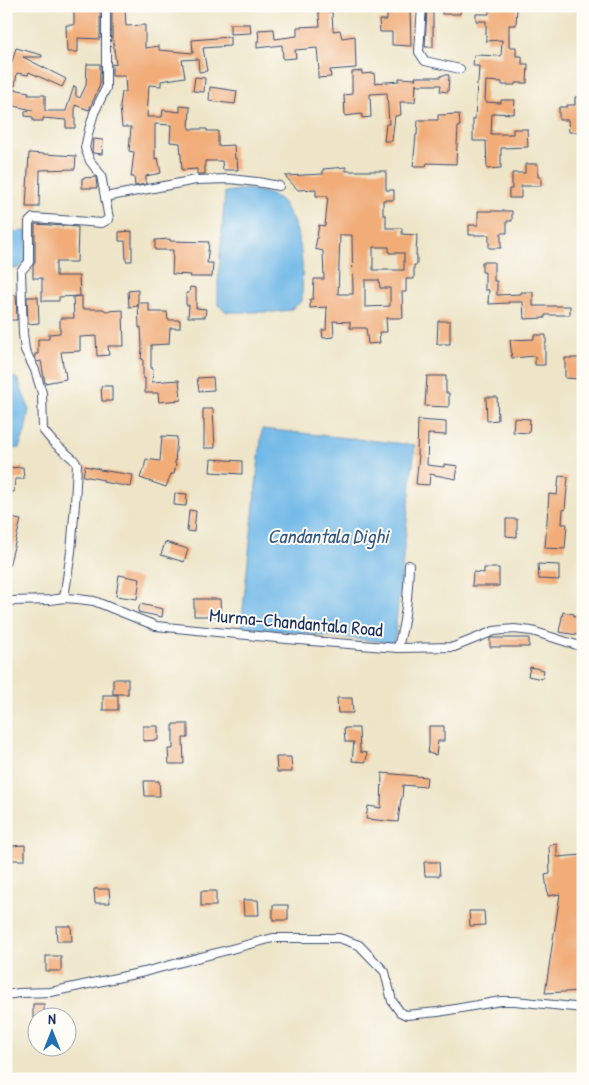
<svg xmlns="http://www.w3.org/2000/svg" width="589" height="1085" font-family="'Patrick Hand',sans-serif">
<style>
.water{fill:#6fb8e7;stroke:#4574a2}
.building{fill:#f1ac78;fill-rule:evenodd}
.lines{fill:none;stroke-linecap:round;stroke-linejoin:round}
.minor-casing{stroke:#3b4a6e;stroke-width:10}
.minor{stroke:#fff;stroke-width:8}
.labels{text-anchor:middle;stroke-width:4;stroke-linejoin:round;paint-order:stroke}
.street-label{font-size:19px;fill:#1b2f5e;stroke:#fdfcf7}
.water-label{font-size:20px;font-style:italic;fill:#345887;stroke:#fdfcf7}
</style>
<rect width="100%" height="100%" fill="#fdfcf7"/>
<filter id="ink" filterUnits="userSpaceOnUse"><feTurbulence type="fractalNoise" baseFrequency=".02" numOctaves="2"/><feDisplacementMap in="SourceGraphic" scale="10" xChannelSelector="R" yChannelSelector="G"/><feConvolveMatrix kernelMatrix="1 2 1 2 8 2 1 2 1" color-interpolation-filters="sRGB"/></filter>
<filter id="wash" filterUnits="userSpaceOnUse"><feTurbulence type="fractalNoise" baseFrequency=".0096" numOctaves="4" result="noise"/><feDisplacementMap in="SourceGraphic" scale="20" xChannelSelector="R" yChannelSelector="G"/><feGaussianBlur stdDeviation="1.12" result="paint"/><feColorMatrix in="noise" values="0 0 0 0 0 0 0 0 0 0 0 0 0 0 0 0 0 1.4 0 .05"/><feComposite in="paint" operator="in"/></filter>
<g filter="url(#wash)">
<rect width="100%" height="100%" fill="#eee5c8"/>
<!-- water -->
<g class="water">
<path d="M 247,189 C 258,191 271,193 280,200 C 283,202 285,207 287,210 C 304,236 303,271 302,301 L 290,310 L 275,312 L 227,312 L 218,305 L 218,282 L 225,192 Z"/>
<polygon points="27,231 26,262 18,268 6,269 6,232"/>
<polygon points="6,372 18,380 29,409 25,432 19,448 6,449"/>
<polygon points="262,429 415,445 394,643 241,627"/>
</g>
<g id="blocks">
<!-- building -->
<g class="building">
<polygon points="318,6 326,6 328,12 332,12 333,31 340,30 342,38 355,36 356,68 330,70 331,77 318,78 318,70 319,70 317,48 295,50 296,58 283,59 282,45 257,48 257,41 259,41 258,30 274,29 275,39 297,36 297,27 320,26"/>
<polygon points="387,6 396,6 395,9 410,9 411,46 392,45 392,32 380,32 379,20 387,20"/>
<polygon points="442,6 461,6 460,14 442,14"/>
<polygon points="489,6 517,7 516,25 509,25 509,47 516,47 516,56 522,56 522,64 528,64 527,83 515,83 515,85 502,85 502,82 486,81 485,102 501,103 501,100 515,100 514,114 494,113 494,115 492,114 491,134 513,134 513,129 527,129 528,147 501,148 501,168 487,169 486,141 473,141 473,119 475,119 477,83 478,83 479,66 473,66 474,55 501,56 502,40 486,41 486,21 476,21 476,14 489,14"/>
<polygon points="100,7 100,39 78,38 78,52 67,52 66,25 74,25 74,8"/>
<polygon points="112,8 125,8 126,26 145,25 145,48 159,46 159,50 193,53 192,40 230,37 230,46 203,48 207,71 199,72 198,59 182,60 185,77 161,81 161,86 149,85 147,117 162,117 163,110 180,112 180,106 190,107 189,129 207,129 207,131 218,131 218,146 234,145 235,159 237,159 238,170 223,170 222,161 205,161 205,174 197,174 197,169 182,170 180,143 170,142 171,125 155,124 155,159 158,158 161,173 146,176 146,184 135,186 134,177 131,177 134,152 129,151 131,127 122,127 120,106 122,92 126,92 125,76 112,76 112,64 116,65 113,40 112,40"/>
<polygon points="427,9 433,9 433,47 425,47"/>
<polygon points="230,24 250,24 251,33 230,34"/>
<polygon points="16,48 42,55 42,57 23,57 66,79 62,87 29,72 28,75 17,73 15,86 6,84 6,72 9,72"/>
<polygon points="87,64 100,64 100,85 89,110 75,105 75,128 66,128 66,120 43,118 43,121 33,121 33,117 25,116 25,111 33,110 9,105 13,89 29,92 28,95 45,95 45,111 66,111 74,86 76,87 76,96 80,98 86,85"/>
<polygon points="362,71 362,74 374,73 375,83 399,81 399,78 416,79 415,77 441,77 442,75 449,75 448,92 440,91 441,85 416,85 416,83 415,102 400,102 401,115 395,116 392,141 384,141 386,124 389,124 387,93 370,94 371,117 362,118 362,114 345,116 344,95 352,94 352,72"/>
<polygon points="195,77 205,78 204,92 193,91"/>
<polygon points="210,87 237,91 235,104 209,101"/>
<polygon points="575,97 583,97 583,132 569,132 568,120 559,120 559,107 567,107 567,105 575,105"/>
<polygon points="459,114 460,126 458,126 456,164 427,163 426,166 413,166 416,135 417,135 418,120 438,120 438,115"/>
<polygon points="93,139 103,140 102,154 93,153 92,151"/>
<polygon points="29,153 76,156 75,169 40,170 39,207 26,207"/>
<polygon points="525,164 538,164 538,177 541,177 541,186 521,186 521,198 509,198 509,189 512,189 512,173 525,173"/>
<path d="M 346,167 L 346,171 L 386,171 L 386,190 L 394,190 L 394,200 L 383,200 L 383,215 L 386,215 L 386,228 L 402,228 L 402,234 L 417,235 L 416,255 L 417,255 L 417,265 L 414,265 L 414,279 L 406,279 L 406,292 L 402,292 L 403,318 L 386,318 L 387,332 L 379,332 L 380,343 L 368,344 L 366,328 L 350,328 L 350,322 L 333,321 L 334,337 L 323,338 L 322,330 L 326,330 L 327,307 L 310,308 L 310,299 L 313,299 L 314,279 L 324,279 L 323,251 L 315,249 L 319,225 L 325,226 L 328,196 L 316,196 L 316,189 L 298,190 L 285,176 L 323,174 L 323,169 ZM 340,235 L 352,235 L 353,294 L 338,294 ZM 373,247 L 389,247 L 389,253 L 404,253 L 404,270 L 373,270 ZM 365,280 L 379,280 L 380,288 L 390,288 L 390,306 L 365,307 Z"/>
<polygon points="96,177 97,188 82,188 82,178"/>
<polygon points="478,211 512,211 512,221 507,221 507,233 501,233 501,248 489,248 489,235 469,235 469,225 478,225"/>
<polygon points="35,224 78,227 77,262 56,262 56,276 79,276 80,296 59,297 59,301 42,301 42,278 33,278 33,266 35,262"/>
<polygon points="132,231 132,261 126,261 125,241 119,241 119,232"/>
<polygon points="170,239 170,241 209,242 207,263 213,263 212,277 190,277 191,275 172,274 173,250 155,250 155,240"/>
<polygon points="482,262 494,262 494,281 497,281 497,295 521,294 521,292 533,292 533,306 570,306 570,315 545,315 545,318 524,319 523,302 508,302 509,303 489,304 489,302 488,302 489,290 485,290 485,272 482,272"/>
<polygon points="190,287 196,288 196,308 206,309 205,317 188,317 189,305 186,305 186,293 189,293"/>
<polygon points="138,290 138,306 129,307 128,291"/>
<polygon points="6,295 16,295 17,320 7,320"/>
<polygon points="82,296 82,309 103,309 106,311 123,310 124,346 108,346 109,355 97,356 96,336 80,337 80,351 61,352 64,371 65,371 66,379 45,383 41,361 37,362 35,358 35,354 38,354 38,339 49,339 49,334 60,333 60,318 74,318 73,297"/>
<polygon points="27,297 38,297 39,323 28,324"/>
<polygon points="138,303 149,303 149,312 167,312 168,320 180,320 180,328 170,328 169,344 151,345 151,368 153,368 152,382 179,380 181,400 159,402 158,393 145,393 145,378 143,378 143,359 141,359 142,349 141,327 139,328"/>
<polygon points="438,321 450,321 450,344 437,344"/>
<polygon points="534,335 546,335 546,344 545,344 545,365 535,365 535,356 512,358 510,340 534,339"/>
<polygon points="565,358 581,358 580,379 565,378"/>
<polygon points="427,376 446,376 446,393 449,393 449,407 425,406"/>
<polygon points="213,377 214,390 199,391 197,378"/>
<polygon points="101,386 112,386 112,401 102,401"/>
<polygon points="486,397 497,397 498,420 487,421"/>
<polygon points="203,409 213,409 215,448 204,448 204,420 203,420"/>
<polygon points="514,418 530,419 529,433 513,432"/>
<polygon points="418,420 446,422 446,435 428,434 427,465 444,467 444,464 458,466 456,479 430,474 429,485 416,484 419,455 417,455"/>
<polygon points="162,436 177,437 175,464 176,464 174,474 171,474 166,487 140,478 143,469 144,469 146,459 160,461"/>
<polygon points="211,459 242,461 242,474 210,472"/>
<polygon points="85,466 100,469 100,470 133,475 131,487 103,482 104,480 83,476"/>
<polygon points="23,467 24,479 15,479 14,492 6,491 6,468"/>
<polygon points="559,476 568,477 565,510 563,509 562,524 567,524 565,549 545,548 549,494 557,495"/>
<polygon points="175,493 187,494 186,506 174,505"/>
<polygon points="189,510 196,511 194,532 187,531"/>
<polygon points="6,517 21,520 9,566 6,565"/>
<polygon points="506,519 517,519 517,537 506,536"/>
<polygon points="165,542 188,549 184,562 161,555"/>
<polygon points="538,564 559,565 559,580 539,579"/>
<polygon points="484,568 499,568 499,586 472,586 473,572 484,573"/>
<polygon points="119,575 140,579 137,599 116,596"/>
<polygon points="194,599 220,599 221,616 194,616"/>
<polygon points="140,604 163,609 162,617 138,612"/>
<polygon points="563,612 574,614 574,616 583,616 583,636 559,632"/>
<rect x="490" y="638" width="39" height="9"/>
<polygon points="530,667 544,670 542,679 528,676"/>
<rect x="113" y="679" width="15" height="15"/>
<rect x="103" y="695" width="15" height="15"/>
<polygon points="337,698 352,698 353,713 338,713"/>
<polygon points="173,724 188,724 188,738 183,738 184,764 169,764 168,749 173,749"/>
<polygon points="143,726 158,726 158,740 143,741"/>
<polygon points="429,726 444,726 444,741 438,741 436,755 428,753 429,746"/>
<polygon points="344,728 359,728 360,752 367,753 366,762 352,761 354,742 345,742"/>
<polygon points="276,757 291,757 292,772 277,772"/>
<polygon points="382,773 427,777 426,787 403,785 402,799 401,799 398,822 366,819 368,806 381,808"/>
<polygon points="144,781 159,781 160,796 145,796"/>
<polygon points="557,844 557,857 583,855 583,991 545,993 560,894 548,896 545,875 550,874 549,845"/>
<polygon points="25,845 25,860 10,860 10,846"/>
<polygon points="424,862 439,862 440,876 425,876"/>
<polygon points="94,889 109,889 110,903 95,903"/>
<rect x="201" y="891" width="15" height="15"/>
<polygon points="243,900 258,900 259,915 244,915"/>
<rect x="273" y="905" width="15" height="15"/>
<polygon points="469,911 484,911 485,925 470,926"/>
<polygon points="56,926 71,926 72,941 57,941"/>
<rect x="46" y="956" width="15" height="15"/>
<rect x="33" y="1004" width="11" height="14"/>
</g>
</g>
</g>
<g filter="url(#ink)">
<use href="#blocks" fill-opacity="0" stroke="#3b4a6e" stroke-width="1"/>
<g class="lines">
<!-- minor casing -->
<g class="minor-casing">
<g id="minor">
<polyline points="106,6 106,88 94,113 89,130 85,148 90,161 101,175 105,197 196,180 230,179 257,182 279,186"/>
<polyline points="422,6 419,52 425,61 460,69"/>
<polyline points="64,598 71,552 75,504 77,464 73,459 53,442 43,430 42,393 35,370 25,350 23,334 21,271 29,262 29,222 33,218 102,223 109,219 105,197"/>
<polyline points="6,603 12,601 50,600 64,598 78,599 94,601 156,626 287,639 398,648 454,647 494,631 514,629 532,631 583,647"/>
<path d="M 398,648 C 406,618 408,595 409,565"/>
<polyline points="6,995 19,993 51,992 144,972 273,938 339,938 359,945 385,972 392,1001 400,1012 406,1015 438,1012 501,1001 515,1001 583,1008"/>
<polyline points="6,1065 9,1079"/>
</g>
</g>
<!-- minor -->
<use href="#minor" class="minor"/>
</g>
</g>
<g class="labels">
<!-- street labels -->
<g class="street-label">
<text transform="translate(296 622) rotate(5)" y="7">Murma-Chandantala Road</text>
</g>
<!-- water labels -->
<g class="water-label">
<text x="328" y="543">Candantala Dighi</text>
</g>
</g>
<!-- margin -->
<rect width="589" height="1085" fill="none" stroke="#fdfcf7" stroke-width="25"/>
<!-- north arrow -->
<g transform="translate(52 1032)"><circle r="24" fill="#fdfcf7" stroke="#a3aaba"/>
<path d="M0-4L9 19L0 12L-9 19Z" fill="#1f6fb2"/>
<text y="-8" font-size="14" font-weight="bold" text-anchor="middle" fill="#1b2f5e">N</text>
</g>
</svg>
